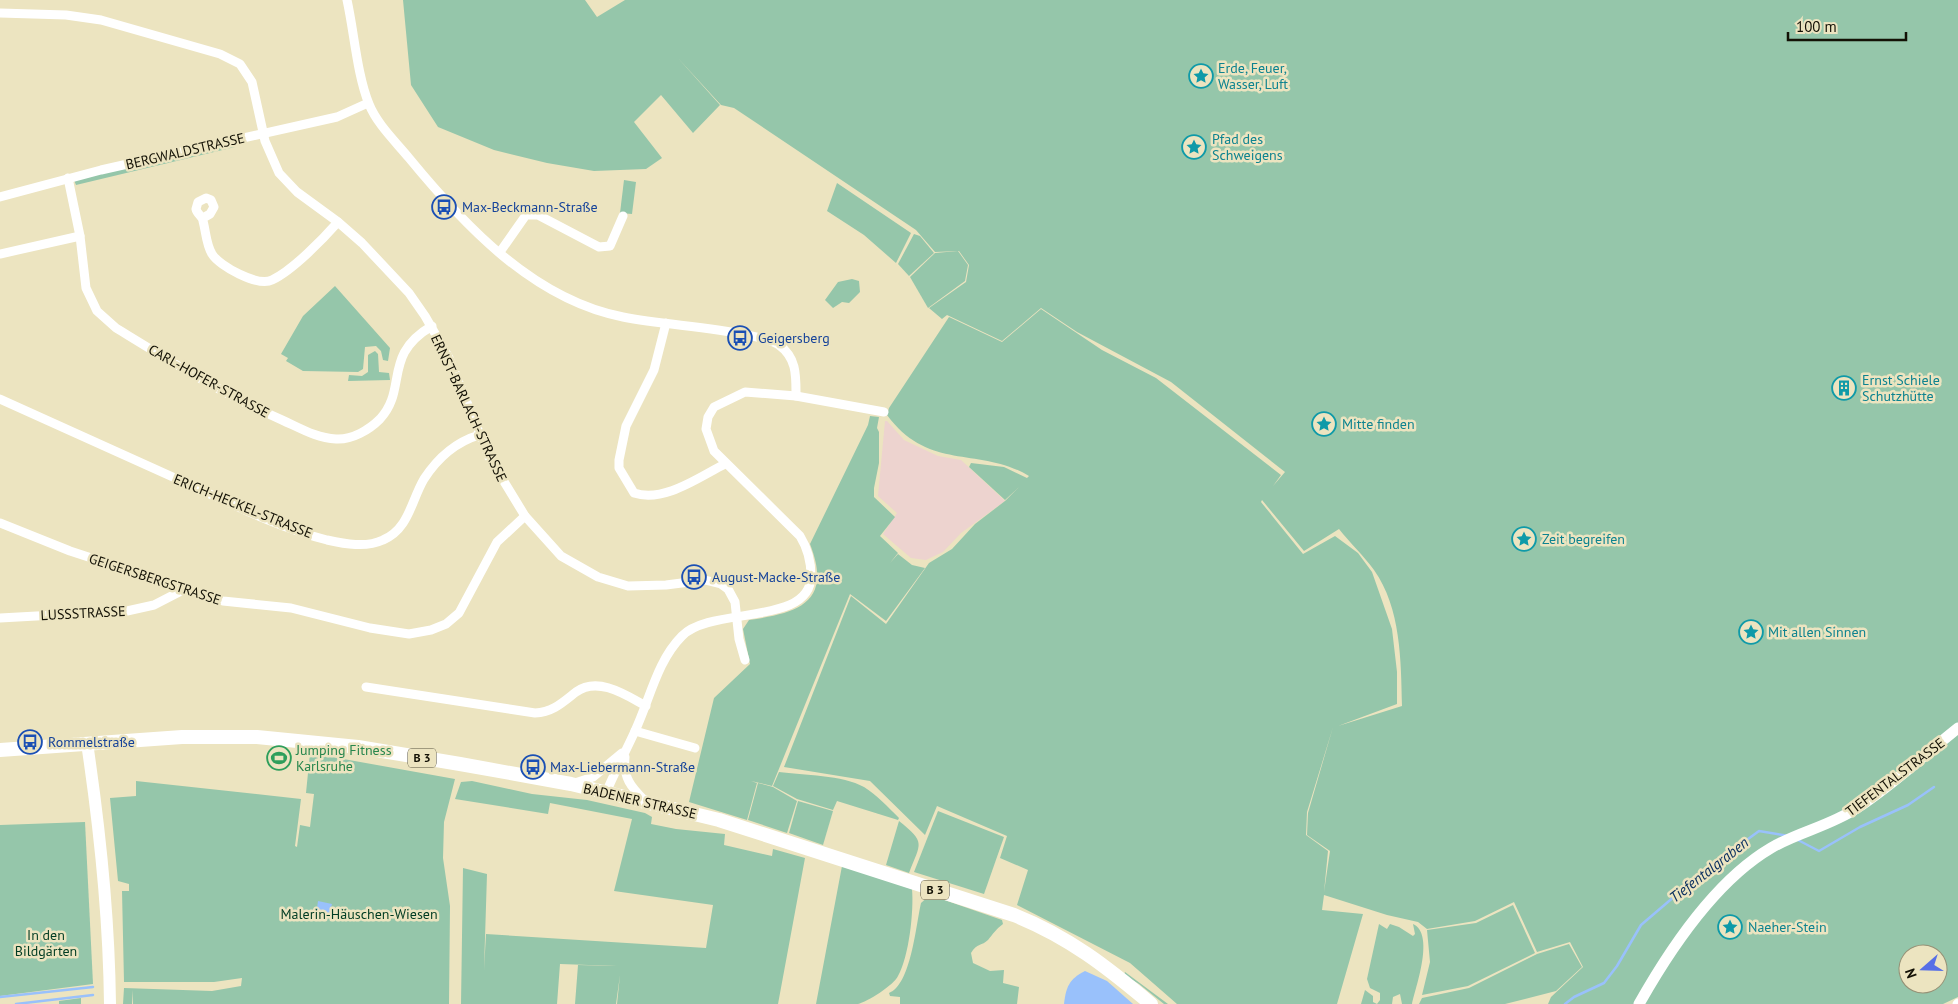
<svg xmlns="http://www.w3.org/2000/svg" width="1958" height="1004" font-family="'PT Sans',sans-serif">
<style>
.industrial{fill:#edd3cf}
.green{fill:#95c6aa;fill-rule:evenodd}
.water{fill:#99c1fb}
.lines{fill:none;stroke-linecap:round;stroke-linejoin:round}
.stream{stroke:#99c1fb;stroke-width:2.5}
.minor{stroke:#fff;stroke-width:9}
.tertiary{stroke:#fff;stroke-width:11}
.secondary{stroke:#fff;stroke-width:12}
.primary{stroke:#fff;stroke-width:14}
.labels{text-anchor:middle;stroke-width:5;stroke-linejoin:round;paint-order:stroke}
.shield{fill:#ece4c0;stroke:#54503d;stroke-width:1}
.shield-label{font-size:12px;font-weight:bold;fill:#131105}
.culture-label{font-size:14px;fill:#0d838f;stroke:#ece4c0;text-anchor:start}
.street-label{font-size:14px;fill:#131105;stroke:#ece4c0}
.transit-label{font-size:14px;fill:#164399;stroke:#ece4c0;text-anchor:start}
.leisure-label{font-size:14px;fill:#27864d;stroke:#ece4c0;text-anchor:start}
.park-label{font-size:14px;fill:#003c23;stroke:#ece4c0}
.water-label{font-size:15px;font-style:italic;fill:#052b5d;stroke:#ece4c0}
</style>
<rect width="100%" height="100%" fill="#ece4c0"/>
<!-- industrial -->
<polygon class="industrial" points="885,421 887,421 904,440 938,456 961,460 1005,501 961,533 943,552 926,560 911,558 883,534 897,513 878,496"/>
<!-- green -->
<g class="green">
<path d="M 403,0 L 585,0 L 597,17 L 625,0 L 1958,0 L 1958,997 L 1943,1004 L 1548,1004 L 1551,997 L 1583,967 L 1570,942 L 1537,952 L 1514,902 L 1475,921 L 1427,929 L 1418,922 L 1387,915 L 1324,895 L 1322,910 L 1363,914 L 1337,1004 L 1177,1004 L 1130,963 L 1017,905 L 1028,870 L 1000,858 L 1007,836 L 937,806 L 925,835 L 870,781 L 784,767 L 851,596 L 886,624 L 929,563 L 952,549 L 975,524 L 1005,501 L 1019,487 L 1005,500 L 969,467 L 971,463 L 1004,467 L 1027,478 L 1029,476 C 979,446 929,472 887,415 L 889,408 L 949,317 L 1002,342 L 1041,309 L 1102,350 L 1156,378 L 1281,475 L 1273,486 L 1285,472 L 1171,382 L 1077,332 L 1041,308 L 1002,341 L 947,315 L 942,319 L 929,308 L 966,282 L 969,265 L 959,251 L 935,252 L 916,230 L 734,108 L 721,105 L 677,57 L 720,105 L 693,133 L 661,95 L 634,122 L 662,158 L 646,169 L 594,171 L 547,163 L 494,150 L 438,127 L 411,85 ZM 1262,500 L 1304,551 L 1339,529 C 1350,543 1364,556 1374,570 C 1401,608 1401,661 1402,706 L 1338,726 L 1397,704 L 1397,672 L 1392,629 L 1372,572 L 1358,553 L 1335,536 L 1303,554 L 1261,502 ZM 1333,727 L 1308,813 L 1307,835 L 1330,851 L 1324,892 L 1328,851 L 1306,835 L 1307,812 ZM 1908,954 L 1938,954 L 1938,984 L 1908,984 Z"/>
<polygon points="234,143 235,147 76,185 74,180"/>
<polygon points="624,180 636,182 632,214 620,213"/>
<polygon points="837,183 911,233 896,263 864,235 827,211"/>
<polygon points="914,234 920,236 934,253 909,276 898,264"/>
<polygon points="958,251 968,265 965,281 928,308 910,277 935,253"/>
<polygon points="852,279 859,281 860,292 849,303 842,302 833,308 825,300 838,282"/>
<polygon points="335,286 390,348 388,361 383,360 381,351 376,346 365,347 363,369 358,372 303,371 286,361 288,358 281,354 303,316"/>
<polygon points="375,351 378,354 379,372 389,373 390,380 348,381 349,375 362,376 368,372 368,355"/>
<path d="M 870,416 L 879,417 L 877,428 L 879,432 L 879,463 L 874,488 L 874,497 L 895,517 L 880,536 L 898,553 L 890,563 L 898,554 L 912,565 L 925,568 L 886,621 L 850,594 L 772,786 L 751,781 L 757,783 L 747,820 L 689,802 L 714,698 L 750,664 L 743,629 L 749,620 C 798,613 833,603 810,544 L 868,425 Z"/>
<polygon points="310,753 455,779 444,822 443,858 450,906 449,1004 133,1004 132,990 132,1004 123,1004 124,988 212,991 241,986 242,978 214,982 124,982 122,891 129,891 129,884 118,881 110,798 136,796 136,781 301,799 295,846 297,847 300,825 310,827 314,794 306,793"/>
<path d="M 779,772 C 803,775 843,775 864,787 C 877,795 888,807 899,818 L 898,820 L 837,801 L 833,810 L 797,799 L 773,786 Z"/>
<polygon points="472,781 532,794 587,800 645,813 652,817 651,824 676,829 725,834 724,845 772,856 773,849 805,858 778,1004 617,1004 620,975 616,1004 575,1004 578,965 617,966 560,964 557,1004 461,1004 463,868 487,874 484,970 486,934 706,948 713,905 614,891 632,819 550,803 548,814 455,799 461,782"/>
<polygon points="758,783 773,787 797,801 787,833 748,820"/>
<polygon points="798,801 833,811 823,845 789,833"/>
<polygon points="938,811 1004,837 984,894 914,872"/>
<path d="M 899,821 C 926,843 921,842 909,873 L 886,865 Z"/>
<polygon points="85,822 93,984 0,996 0,825"/>
<path d="M 842,866 L 912,889 C 914,911 909,957 898,976 C 894,985 867,1002 858,1004 C 845,1004 829,1004 816,1004 Z"/>
<path d="M 930,895 L 1002,920 L 1003,924 C 996,929 993,934 988,940 C 982,946 977,943 971,953 L 973,963 L 990,971 L 1004,970 L 1003,983 L 1019,987 L 1017,1004 L 900,1004 L 900,997 L 890,996 L 889,993 C 911,985 916,925 921,903 Z"/>
<polygon points="1513,905 1535,953 1468,986 1422,995 1430,962 1427,930 1476,923"/>
<path d="M 1379,924 L 1387,929 L 1390,924 L 1399,927 L 1413,936 L 1415,934 L 1413,924 C 1435,934 1416,986 1412,1004 L 1402,1004 L 1400,994 L 1393,997 L 1392,1004 L 1361,1004 L 1365,990 L 1373,996 L 1373,1002 L 1377,1004 L 1380,1000 L 1380,993 L 1370,988 L 1367,979 Z"/>
<polygon points="1569,944 1582,967 1556,991 1505,1004 1419,1004 1422,998 1469,988 1537,954"/>
<polygon points="1125,972 1168,1004 1164,1004 1139,984 1124,975"/>
<polygon points="81,998 81,1004 59,1004 59,1001"/>
</g>
<!-- water -->
<g class="water">
<polygon points="318,901 332,904 328,918 316,916"/>
<path d="M 1085,971 L 1107,981 L 1133,1004 L 1064,1004 C 1066,987 1069,979 1085,971 Z"/>
</g>
<g class="lines">
<!-- stream -->
<g class="stream">
<polyline points="1796,839 1819,851 1860,827 1908,805 1934,787"/>
<polyline points="0,997 93,987"/>
<polyline points="16,1004 93,995"/>
<polyline points="1565,1004 1574,997 1604,983 1617,966 1641,925 1703,872 1759,831 1789,836"/>
</g>
<!-- minor -->
<g class="minor">
<path d="M 347,0 C 354,31 357,75 369,104 C 377,124 395,141 409,158 C 464,225 534,300 623,317 C 664,325 706,326 747,335 C 757,337 770,339 779,345 C 797,358 796,376 796,396"/>
<polyline points="0,13 66,15 101,20 220,54 240,64 252,82 265,141 279,173 297,192 338,222 362,243 409,293 425,316 449,358 489,457 525,516 561,556 598,577 628,586 666,585 705,580 721,584 728,589 735,602 739,639 745,660"/>
<path d="M 68,178 L 80,236 L 86,288 L 97,311 L 116,328 C 170,361 224,395 282,420 C 300,428 316,438 336,439 C 352,440 369,430 380,419 C 408,389 382,355 432,326"/>
<polyline points="0,197 101,170 337,117 368,103"/>
<path d="M 203,218 L 210,214 L 214,207 L 211,200 L 206,198 L 198,202 L 196,209 C 197,214 203,217 203,221 C 206,232 206,244 212,254 C 219,266 258,287 272,280 C 293,270 323,239 338,222"/>
<polyline points="500,252 526,215 538,215 599,247 610,246 623,216"/>
<polyline points="0,254 80,236"/>
<path d="M 666,323 L 654,370 L 626,426 L 619,460 L 619,468 L 634,493 C 664,503 699,477 725,464"/>
<path d="M 0,399 C 62,427 124,455 186,483 C 232,504 279,528 327,540 C 345,544 366,548 383,540 C 409,529 411,501 424,479 C 437,459 456,442 479,435"/>
<polyline points="0,523 70,551 223,601 291,608 370,628 409,634 431,630 446,624 459,613 497,542 525,516"/>
<polyline points="0,618 127,611 154,605 185,589"/>
<path d="M 366,687 L 535,713 C 553,712 562,703 576,692 C 598,676 626,695 646,706"/>
<polyline points="635,731 695,748"/>
<path d="M 625,757 C 623,778 631,787 645,801"/>
<polyline points="575,783 593,777 622,753"/>
<path d="M 606,793 C 615,771 626,751 635,731 C 650,699 657,661 682,636 C 711,606 811,626 811,576 C 811,561 808,549 800,536 L 714,451 L 706,429 L 708,417 L 714,407 L 745,392 L 796,396 L 884,412"/>
<polyline points="1957,1004 1958,1003"/>
</g>
<!-- tertiary -->
<path class="tertiary" d="M 1639,1004 C 1670,949 1715,881 1771,848 C 1798,832 1830,826 1857,808 C 1893,785 1925,754 1958,728"/>
<!-- secondary -->
<path class="secondary" d="M 87,743 C 100,830 109,916 110,1004"/>
<!-- primary -->
<path class="primary" d="M 0,750 L 182,737 L 257,737 L 358,747 L 460,764 L 571,784 L 719,820 L 1014,915 C 1069,937 1107,967 1151,1004"/>
</g>
<!-- icons -->
<defs>
<g id="sight-ring" transform="scale(1.25)"><circle r="9.5" fill="#ece4c0" stroke="#0f9aa8" stroke-width="1.5"/><path d="M0-6L1.8-2.2L6-1.7L2.9 1.2L3.7 5.4L0 3.3L-3.7 5.4L-2.9 1.2L-6-1.7L-1.8-2.2Z" fill="#0f9aa8"/></g>
<g id="bus-ring" transform="scale(1.25)"><circle r="9.5" fill="#ece4c0" stroke="#1a4fb4" stroke-width="1.5"/><path d="M-5-6H5V4H4V6H2V4H-2V6H-4V4H-5ZM-3.5-4V0h7V-4ZM-3.5 1.2v1.5H-2V1.2ZM2 1.2v1.5H3.5V1.2Z" fill="#1a4fb4"/></g>
<g id="building-ring" transform="scale(1.25)"><circle r="9.5" fill="#ece4c0" stroke="#0f9aa8" stroke-width="1.5"/><path d="M-4-6H4V6H1V3H-1V6H-4ZM-2.5-4.3h1.7v1.8h-1.7ZM.8-4.3h1.7v1.8H.8ZM-2.5-1h1.7V.8h-1.7ZM.8-1h1.7V.8H.8Z" fill="#0f9aa8"/></g>
<g id="stadium-ring" transform="scale(1.25)"><circle r="9.5" fill="#ece4c0" stroke="#2e9e5b" stroke-width="1.5"/><path d="M0-5a6.5 5 0 1 0 0 10a6.5 5 0 1 0 0-10ZM-3.5-1.8h7v3.6h-7Z" fill="#2e9e5b"/></g>
</defs>
<g fill-rule="evenodd">
<use href="#sight-ring" x="1201" y="76"/>
<use href="#sight-ring" x="1194" y="147"/>
<use href="#bus-ring" x="444" y="207"/>
<use href="#bus-ring" x="740" y="338"/>
<use href="#building-ring" x="1844" y="388"/>
<use href="#sight-ring" x="1324" y="424"/>
<use href="#sight-ring" x="1524" y="539"/>
<use href="#bus-ring" x="694" y="577"/>
<use href="#sight-ring" x="1751" y="632"/>
<use href="#bus-ring" x="30" y="742"/>
<use href="#stadium-ring" x="279" y="758"/>
<use href="#bus-ring" x="533" y="767"/>
<use href="#sight-ring" x="1730" y="927"/>
</g>
<g class="labels">
<!-- shield labels -->
<g class="shield">
<rect x="408" y="748.5" width="28" height="19" rx="4"/>
<rect x="921" y="880.5" width="28" height="19" rx="4"/>
</g>
<g class="shield-label">
<text x="422" y="762">B 3</text>
<text x="935" y="894">B 3</text>
</g>
<!-- culture labels -->
<g class="culture-label">
<text x="1218" y="73">Erde, Feuer,<tspan x="1218" dy="16">Wasser, Luft</tspan></text>
<text x="1212" y="144">Pfad des<tspan x="1212" dy="16">Schweigens</tspan></text>
<text x="1862" y="385">Ernst Schiele<tspan x="1862" dy="16">Schutzhütte</tspan></text>
<text x="1342" y="429">Mitte finden</text>
<text x="1542" y="544">Zeit begreifen</text>
<text x="1768" y="637">Mit allen Sinnen</text>
<text x="1748" y="932">Naeher-Stein</text>
</g>
<!-- street labels -->
<g class="street-label">
<text transform="translate(185 151) rotate(-13)" y="5">BERGWALDSTRASSE</text>
<text transform="translate(209 381) rotate(29)" y="5">CARL-HOFER-STRASSE</text>
<text transform="translate(469 408) rotate(65)" y="5">ERNST-BARLACH-STRASSE</text>
<text transform="translate(243 506) rotate(22)" y="5">ERICH-HECKEL-STRASSE</text>
<text transform="translate(155 579) rotate(18)" y="5">GEIGERSBERGSTRASSE</text>
<text transform="translate(83 613) rotate(-3)" y="5">LUSSSTRASSE</text>
<text transform="translate(1895 777) rotate(-37)" y="5">TIEFENTALSTRASSE</text>
<text transform="translate(640 801) rotate(13)" y="5">BADENER STRASSE</text>
</g>
<!-- transit labels -->
<g class="transit-label">
<text x="462" y="212">Max-Beckmann-Straße</text>
<text x="758" y="343">Geigersberg</text>
<text x="712" y="582">August-Macke-Straße</text>
<text x="48" y="747">Rommelstraße</text>
<text x="550" y="772">Max-Liebermann-Straße</text>
</g>
<!-- leisure labels -->
<g class="leisure-label">
<text x="296" y="755">Jumping Fitness<tspan x="296" dy="16">Karlsruhe</tspan></text>
</g>
<!-- park labels -->
<g class="park-label">
<text x="359" y="919">Malerin-Häuschen-Wiesen</text>
<text x="46" y="940">In den<tspan x="46" dy="16">Bildgärten</tspan></text>
</g>
<!-- water labels -->
<g class="water-label">
<text transform="translate(1709 870) rotate(-38)" y="5">Tiefentalgraben</text>
</g>
</g>
<!-- north arrow -->
<g transform="translate(1923 969) rotate(250)"><circle r="24" fill="#ece4c0" stroke="#959075"/>
<path d="M0-4L9 19L0 12L-9 19Z" fill="#576fe6"/>
<text y="-8" font-size="14" font-weight="bold" text-anchor="middle" fill="#131105">N</text>
</g>
<!-- scale -->
<path d="M1788 32v8h118v-8" fill="none" stroke="#131105" stroke-width="2.5"/>
<text x="1796" y="32" font-size="15" fill="#131105" stroke="#ece4c0" stroke-width="4" paint-order="stroke">100 m</text>
</svg>
